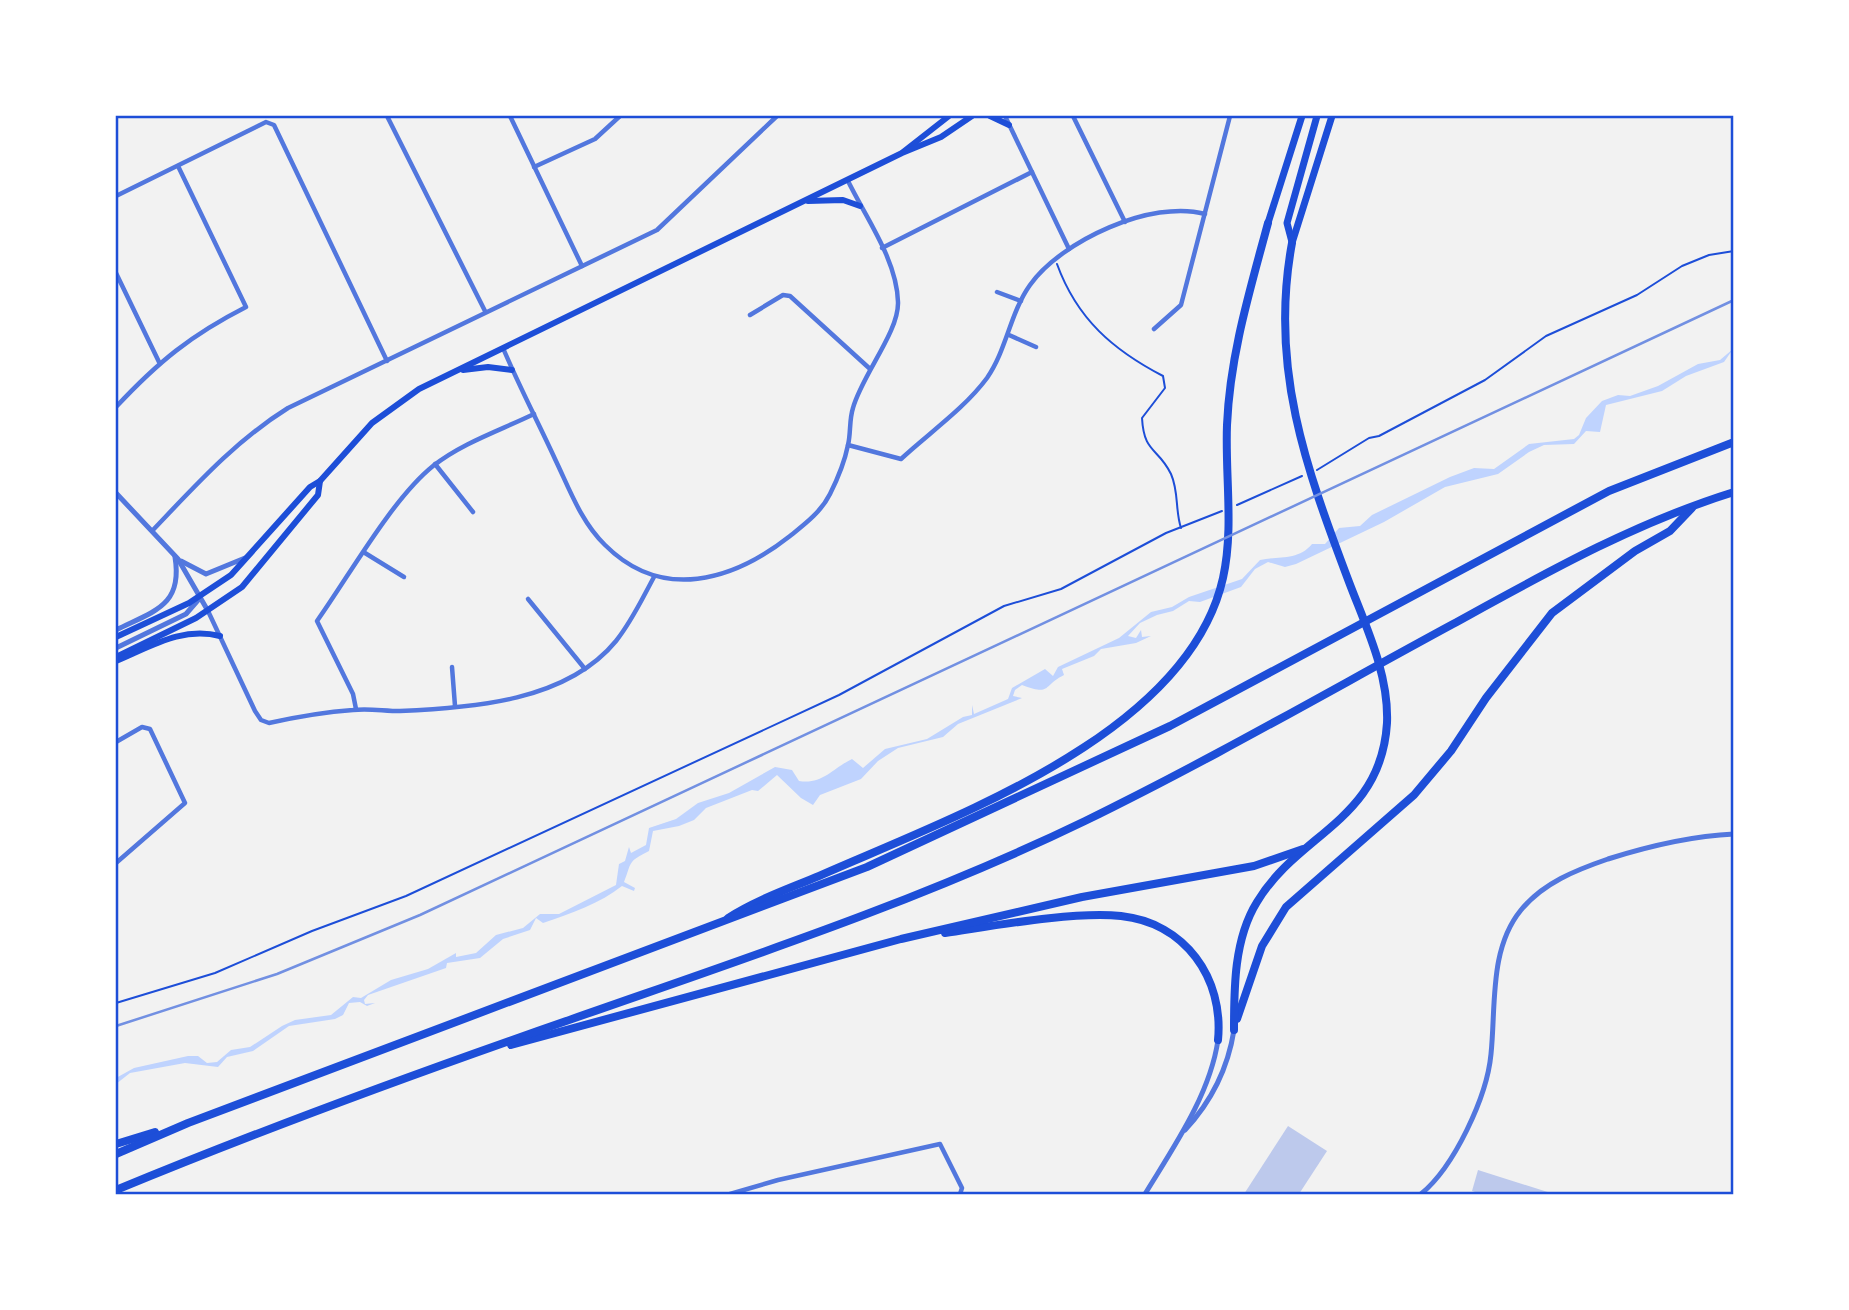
<svg xmlns="http://www.w3.org/2000/svg" width="1849" height="1310" font-family="'Asap Condensed',sans-serif">
<style>
.water{fill:#bfd3fe}
.building{fill:#bdc9ec}
.lines{fill:none;stroke-linecap:round;stroke-linejoin:round}
.path{stroke:#1d4ed8;stroke-width:2}
.minor{stroke:#5277de;stroke-width:4.5}
.tertiary{stroke:#5277de;stroke-width:5}
.secondary{stroke:#1d4ed8;stroke-width:6}
.primary{stroke:#1d4ed8;stroke-width:7}
.motorway{stroke:#1d4ed8;stroke-width:8}
.rail{stroke:#7290e2;stroke-width:2.5}
.neatline{fill:none;stroke:#1d4ed8;stroke-width:2.5}
</style>
<rect width="100%" height="100%" fill="#f2f2f2"/>
<!-- water -->
<path class="water" d="M 1733,349 L 1724,362 L 1686,376 L 1662,391 L 1606,405 L 1600,432 L 1586,431 L 1574,444 L 1544,445 L 1529,452 L 1498,474 L 1445,487 L 1384,522 L 1296,564 L 1285,567 L 1268,562 L 1255,569 L 1241,587 L 1200,602 L 1189,601 L 1173,611 L 1157,615 L 1140,623 L 1128,636 L 1136,638 L 1141,630 L 1142,637 L 1151,636 L 1136,643 L 1101,649 L 1094,656 L 1062,669 L 1064,675 C 1042,686 1052,696 1022,685 L 1015,690 L 1013,696 L 1022,698 L 958,724 L 943,737 L 898,748 L 878,761 L 861,779 L 820,795 L 813,805 L 801,798 L 777,775 L 758,791 L 752,790 L 706,808 L 694,820 L 679,826 L 653,831 L 649,851 C 627,862 632,862 624,882 L 635,888 L 634,891 L 622,886 C 601,903 570,914 543,923 L 536,918 L 530,930 L 503,939 L 480,958 L 447,963 L 446,968 L 368,995 L 364,1000 L 365,1004 L 375,1003 L 367,1006 L 360,1002 L 349,1003 L 343,1015 L 335,1019 L 289,1026 L 253,1051 L 227,1057 L 218,1067 L 185,1063 L 130,1073 L 116,1084 L 116,1078 L 134,1068 L 188,1056 L 198,1056 L 207,1063 L 217,1062 L 231,1050 L 250,1047 L 282,1026 L 295,1020 L 331,1015 L 353,997 L 361,998 L 391,980 L 428,969 L 456,953 L 456,957 L 476,953 L 496,935 L 523,928 L 540,914 L 559,914 L 616,885 L 619,864 L 625,861 L 629,847 L 631,853 L 646,845 L 649,828 L 676,819 L 698,803 L 729,793 L 775,767 L 792,770 L 799,781 C 822,785 833,768 852,759 L 863,768 L 885,749 L 927,739 L 963,717 L 972,715 L 972,705 L 974,714 L 1008,699 L 1012,688 L 1045,669 L 1053,676 L 1058,667 L 1119,638 L 1151,612 L 1172,607 L 1189,597 L 1242,579 L 1260,560 C 1278,556 1298,561 1312,544 L 1325,544 L 1339,528 L 1360,526 L 1372,515 L 1450,477 L 1474,468 L 1494,469 L 1529,444 L 1574,439 L 1579,435 L 1586,418 L 1602,401 L 1618,395 L 1630,396 L 1658,386 L 1698,364 L 1720,360 Z"/>
<!-- building -->
<g class="building">
<polygon points="1288,1126 1327,1151 1299,1194 1244,1194"/>
<polygon points="1478,1170 1554,1194 1481,1194 1472,1191"/>
</g>
<g class="lines">
<!-- path -->
<g class="path">
<path d="M 1057,264 C 1077,319 1113,350 1163,376 L 1165,388 L 1142,418 C 1144,454 1158,447 1171,474 C 1179,492 1175,510 1181,528"/>
<polyline points="1317,470 1369,438 1379,436 1485,380 1546,336 1637,295 1682,266 1709,255 1734,251"/>
<polyline points="1237,505 1302,476"/>
<polyline points="116,1003 215,973 312,931 406,896 839,695 1004,606 1061,589 1166,533 1222,511"/>
</g>
<!-- minor -->
<g class="minor">
<polyline points="387,116 485,311"/>
<polyline points="510,116 582,266"/>
<polyline points="1005,116 1069,249"/>
<polyline points="1073,116 1125,222"/>
<polyline points="534,167 595,139 620,116"/>
<polyline points="116,196 266,122 274,125 387,361"/>
<polyline points="882,248 1032,172"/>
<polyline points="116,273 159,362"/>
<polyline points="997,292 1021,301"/>
<polyline points="750,315 783,295 790,296 869,368"/>
<polyline points="1154,329 1181,305 1230,116"/>
<polyline points="1009,335 1036,347"/>
<path d="M 503,348 C 519,386 538,422 555,459 C 569,488 581,522 605,545 C 662,602 733,581 790,536 C 805,524 821,512 830,494 C 837,480 845,460 848,445 C 851,433 849,420 853,408 C 862,375 899,332 898,302 C 897,260 866,218 848,181"/>
<path d="M 116,407 C 158,362 191,335 246,307 L 178,166"/>
<path d="M 848,445 L 901,459 C 929,433 964,409 987,378 C 1007,349 1010,313 1030,285 C 1061,241 1152,199 1205,214"/>
<polyline points="435,464 473,512"/>
<path d="M 152,531 C 195,486 235,441 288,408 L 657,230 L 777,116"/>
<polyline points="365,553 404,577"/>
<polyline points="528,599 585,669"/>
<path d="M 208,611 L 255,711 L 261,720 L 269,723 C 296,717 325,712 353,710 C 368,708 384,711 400,711 C 473,708 567,701 616,641 C 632,621 642,599 654,577"/>
<polyline points="452,667 455,706"/>
<path d="M 356,709 L 353,694 L 317,621 C 349,576 392,499 433,466 C 462,443 501,430 534,414"/>
<polyline points="116,742 142,727 150,729 185,803 116,863"/>
<polyline points="730,1194 778,1180 940,1144 962,1188 960,1194"/>
</g>
<!-- tertiary -->
<g class="tertiary">
<polyline points="116,493 178,559 208,611"/>
<polyline points="181,561 206,574 245,558"/>
<path d="M 116,630 C 154,611 183,606 175,557"/>
<polyline points="116,648 186,614 199,599"/>
<path d="M 1185,1130 C 1211,1102 1228,1068 1234,1030"/>
<path d="M 1145,1194 C 1173,1148 1210,1095 1218,1040"/>
<path d="M 1421,1194 C 1454,1167 1487,1097 1491,1054 C 1496,1006 1489,949 1521,910 C 1543,883 1576,870 1608,859 C 1649,846 1691,836 1734,834"/>
</g>
<!-- secondary -->
<g class="secondary">
<polyline points="990,116 1009,125"/>
<polyline points="903,152 949,116"/>
<polyline points="808,201 843,200 860,206"/>
<polyline points="463,370 488,367 512,370"/>
<polyline points="116,637 189,603 231,575 310,487 320,481 372,423 419,389 902,153 941,137 972,116"/>
<polyline points="116,657 196,618 242,587 318,495 320,481"/>
<path d="M 116,661 C 150,647 182,626 220,636"/>
</g>
<!-- primary -->
<g class="primary">
<polyline points="1268,223 1302,116"/>
<polyline points="1292,242 1287,223 1317,116"/>
<polyline points="1292,243 1332,116"/>
</g>
<!-- motorway -->
<g class="motorway">
<path d="M 728,918 C 756,900 788,889 819,876 C 950,818 1188,735 1223,578 C 1234,528 1225,476 1227,425 C 1230,355 1250,290 1268,223"/>
<path d="M 945,933 C 993,926 1074,911 1121,916 C 1185,923 1224,978 1218,1040"/>
<polyline points="1237,1019 1262,946 1286,907 1414,795 1451,751 1486,698 1552,613 1635,551 1670,531 1692,508"/>
<path d="M 1234,1030 C 1234,988 1234,939 1257,902 C 1298,833 1381,821 1387,723 C 1389,674 1366,627 1349,582 C 1306,468 1269,367 1292,243"/>
<polyline points="511,1045 901,939 1082,897 1254,866 1303,849"/>
<polyline points="116,1144 155,1132"/>
<polyline points="116,1154 188,1123 867,867 1170,726 1609,491 1734,442"/>
<path d="M 116,1190 C 266,1128 419,1072 572,1019 C 746,958 920,901 1085,821 C 1210,760 1331,690 1453,624 C 1544,574 1634,523 1734,492"/>
</g>
<!-- rail -->
<polyline class="rail" points="116,1026 277,974 420,915 1734,300"/>
</g>
<!-- border -->
<rect width="1849" height="1310" fill="none" stroke="#ffffff" stroke-width="234"/>
<rect x="117" y="117" width="1615" height="1076" class="neatline"/>
</svg>
